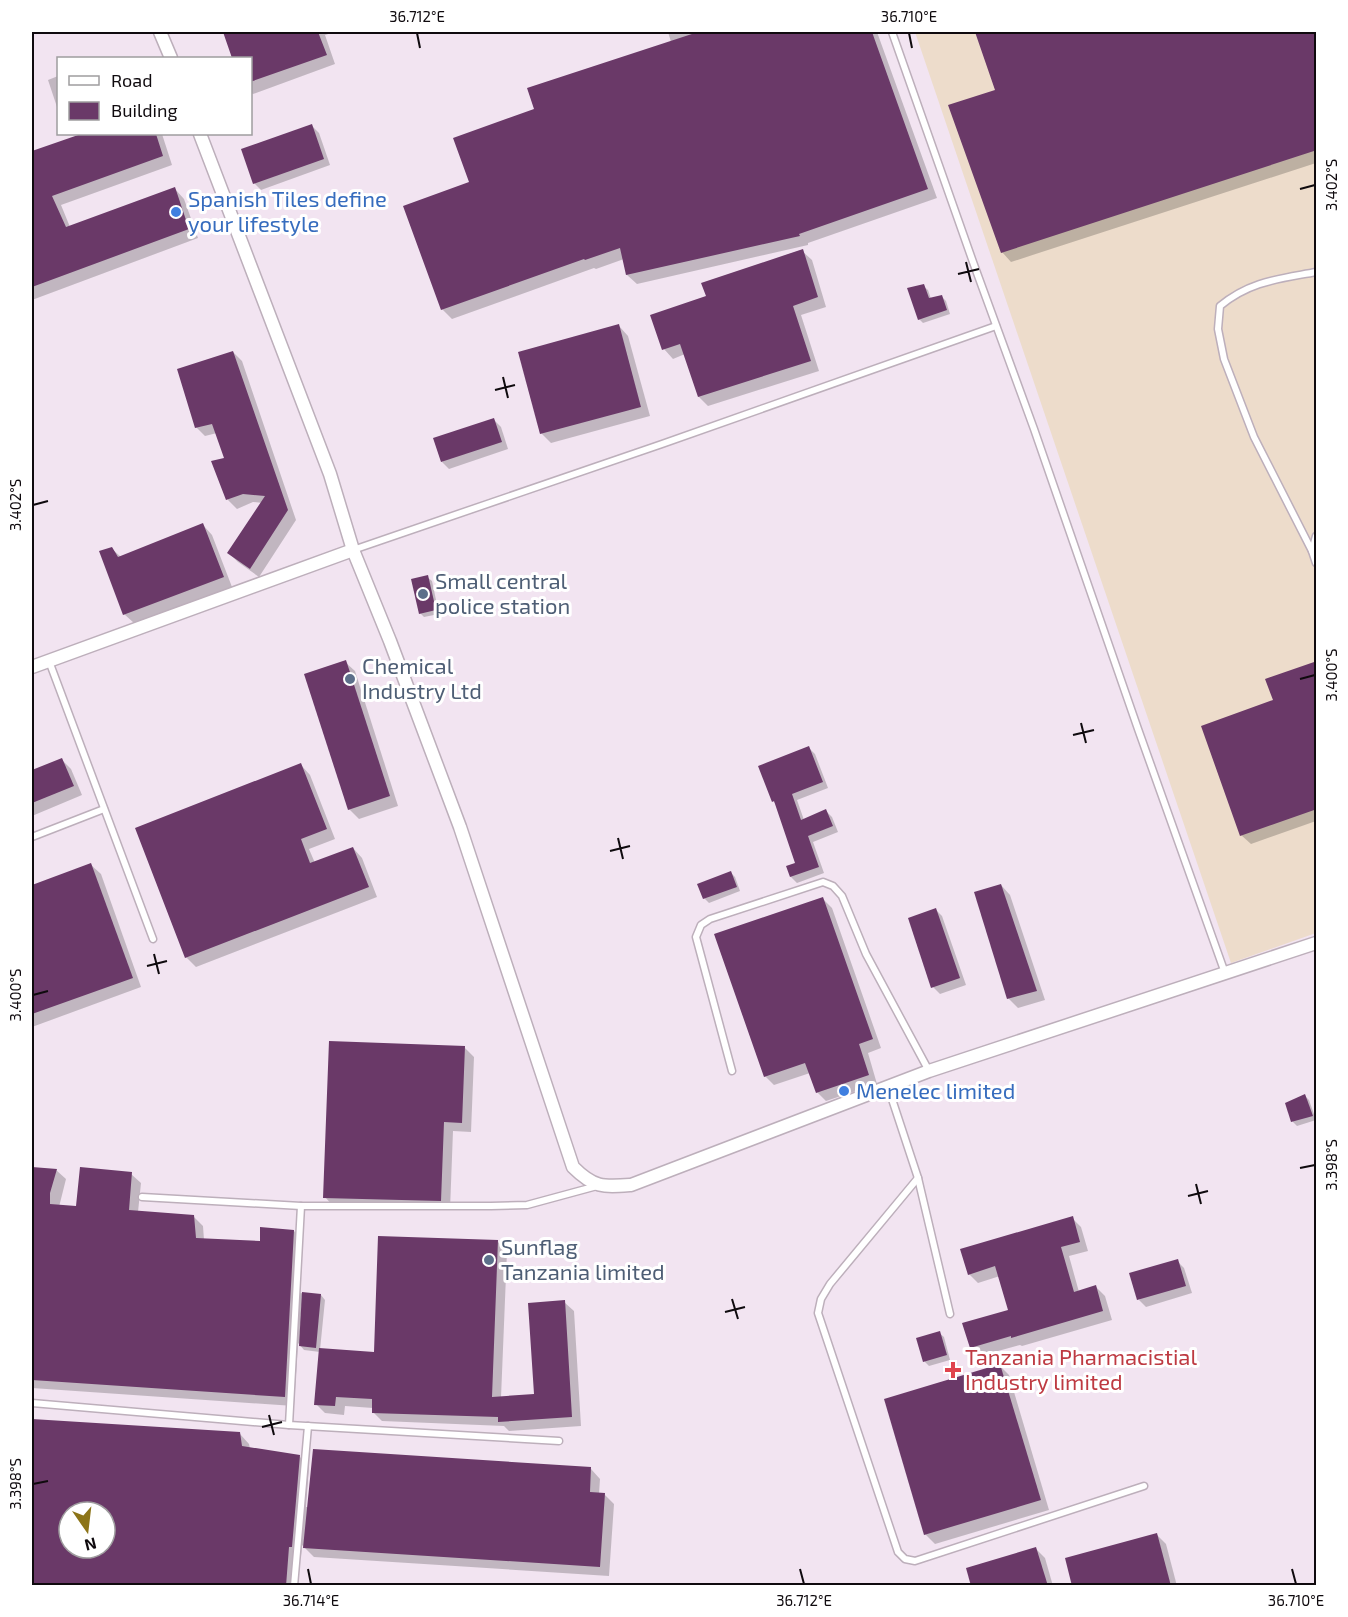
<svg xmlns="http://www.w3.org/2000/svg" width="1348" height="1617" font-family="'Exo 2',sans-serif">
<style>
.commercial{fill:#eddccb}
.shadow{fill:#0003;fill-rule:evenodd}
.building{fill:#6a3968;fill-rule:evenodd}
.lines{fill:none;stroke-linecap:round;stroke-linejoin:round}
.lane-casing{stroke:#bdafbb;stroke-width:9}
.street-casing{stroke:#bdafbb;stroke-width:15}
.lane{stroke:#fff;stroke-width:6}
.street{stroke:#fff;stroke-width:12}
.ticks{fill:none;stroke:#0f0a0e;stroke-width:2}
.shop-dot{fill:#3f7fe0;stroke:#fff;stroke-width:2}
.service-dot{fill:#5c6f8a;stroke:#fff;stroke-width:2}
.health-dot{fill:#e0444e;stroke:#fff;stroke-width:2}
.labels{text-anchor:middle;stroke-width:6;stroke-linejoin:round;paint-order:stroke}
.shop-label{font-size:22px;fill:#366cbe;stroke:#fff;text-anchor:start}
.service-label{font-size:22px;fill:#4e5e75;stroke:#fff;text-anchor:start}
.health-label{font-size:22px;fill:#be3a42;stroke:#fff;text-anchor:start}
.neatline{fill:none;stroke:#0f0a0e;stroke-width:2}
.ticks-label{font-size:15px;text-anchor:middle;fill:#0f0a0e}
</style>
<rect width="100%" height="100%" fill="#f2e4f1"/>
<!-- commercial -->
<polygon class="commercial" points="915,32 1316,32 1316,933 1231,963"/>
<!-- shadow -->
<g class="shadow">
<polygon points="224,32 335,32 325,35 335,64 253,94 250,92 250,58 234,58"/>
<polygon points="668,32 877,32 937,198 808,243 808,245 637,284 627,275 624,259 596,269 594,268 452,319 442,309 470,183 536,110 671,42"/>
<polygon points="976,32 1316,32 1316,163 1011,262 1002,252 996,91"/>
<polygon points="58,76 58,110 48,80"/>
<polygon points="312,126 319,133 330,165 261,190 254,183"/>
<polygon points="86,134 162,134 172,165 61,205 70,227 175,189 184,199 198,238 32,300 32,153"/>
<polygon points="802,251 812,260 826,307 801,315 819,371 708,406 699,397 685,354 673,359 664,349"/>
<polygon points="923,286 928,290 931,299 942,297 946,301 950,314 923,323 919,319"/>
<polygon points="619,326 628,336 650,416 551,443 541,433"/>
<polygon points="233,352 242,361 296,520 259,577 238,562 229,553 263,503 253,502 237,509 228,500 213,462 226,459 217,433 205,436 196,427"/>
<polygon points="494,420 501,427 508,449 449,469 442,462"/>
<polygon points="203,525 212,535 232,587 134,623 124,614 111,548 121,557"/>
<polygon points="427,577 432,581 439,614 424,617 420,613"/>
<polygon points="345,662 355,671 398,806 359,819 349,809"/>
<polygon points="1316,662 1316,821 1251,844 1241,835 1274,701"/>
<polygon points="809,748 815,754 828,788 797,800 804,820 826,811 832,817 838,832 813,842 824,873 797,883 791,877 788,867 797,864 777,805 773,801"/>
<polygon points="62,760 71,769 82,795 32,816 32,772"/>
<polygon points="301,765 310,775 335,839 309,849 315,863 353,848 362,858 377,897 196,967 186,957"/>
<polygon points="91,865 101,874 141,987 32,1027 32,886"/>
<polygon points="731,873 735,877 740,891 709,903 704,898"/>
<polygon points="1001,885 1010,895 1045,1000 1018,1008 1008,998"/>
<polygon points="823,899 832,908 881,1048 868,1053 877,1084 826,1101 817,1092 810,1073 774,1085 765,1076"/>
<polygon points="935,909 942,916 966,985 940,994 933,987"/>
<polygon points="464,1047 474,1057 471,1132 453,1131 450,1210 334,1207 325,1197"/>
<polygon points="1304,1095 1309,1100 1316,1120 1297,1126 1293,1122 1287,1104"/>
<polygon points="32,1169 56,1170 66,1179 59,1207 78,1208 131,1174 141,1183 138,1212 193,1216 203,1226 204,1240 261,1243 294,1231 303,1241 300,1293 321,1295 325,1300 320,1350 375,1354 497,1241 507,1251 501,1398 536,1395 564,1302 574,1311 581,1426 509,1431 504,1426 382,1421 373,1412 373,1408 345,1406 344,1415 325,1413 316,1404 320,1352 304,1350 298,1343 294,1406 32,1388"/>
<polygon points="1072,1218 1081,1227 1088,1251 1069,1256 1079,1292 1096,1287 1105,1296 1112,1320 1022,1346 1020,1345 980,1356 971,1347 1010,1311 1000,1276 978,1283 969,1274"/>
<polygon points="1177,1261 1184,1268 1192,1293 1146,1307 1139,1300"/>
<polygon points="939,1333 944,1337 950,1360 929,1366 925,1362 918,1339"/>
<polygon points="1000,1366 1009,1375 1049,1510 935,1544 925,1534"/>
<path d="M 32,1421 L 240,1434 L 249,1444 L 250,1449 L 299,1456 L 309,1466 L 306,1507 L 308,1507 L 591,1469 L 600,1479 L 599,1494 L 604,1494 L 614,1504 L 609,1576 L 314,1557 L 302,1545 L 301,1556 L 298,1555 L 296,1586 L 32,1586 ZM 69,1512 L 105,1512 L 105,1548 L 69,1548 Z"/>
<polygon points="1156,1534 1166,1544 1177,1586 1074,1586"/>
<polygon points="1036,1549 1045,1558 1053,1586 973,1586"/>
</g>
<!-- building -->
<g class="building">
<polygon points="223,32 318,32 327,55 250,82 250,58 232,58"/>
<polygon points="698,32 872,32 928,189 799,234 800,236 626,275 620,248 585,260 584,259 441,310 403,206 469,182 453,138 534,109 527,88"/>
<polygon points="975,32 1317,32 1317,150 1001,253 948,105 995,90"/>
<polygon points="312,124 324,159 253,184 241,149"/>
<polygon points="81,134 156,134 163,156 52,196 66,227 175,187 189,229 32,287 32,151"/>
<polygon points="803,249 818,297 793,306 811,361 698,397 680,344 662,350 650,315 706,296 701,283"/>
<polygon points="924,284 929,298 942,295 947,310 918,320 907,288"/>
<polygon points="619,324 641,407 540,434 518,352"/>
<polygon points="233,351 288,510 250,569 227,553 265,496 243,494 226,500 211,461 224,458 212,424 195,428 177,369"/>
<polygon points="494,418 502,442 441,462 433,438"/>
<polygon points="203,523 224,577 123,615 99,551 112,547 118,557"/>
<polygon points="428,575 436,610 419,614 411,579"/>
<polygon points="346,660 390,796 348,810 304,674"/>
<polygon points="1317,661 1317,809 1240,836 1201,726 1273,700 1265,679"/>
<polygon points="809,746 823,782 792,794 801,820 826,809 833,826 808,836 819,867 790,877 786,866 795,863 774,801 772,802 758,766"/>
<polygon points="62,758 74,786 32,803 32,770"/>
<polygon points="301,763 327,829 301,839 310,863 353,847 369,887 185,958 135,828"/>
<polygon points="91,863 133,978 32,1014 32,885"/>
<polygon points="731,871 737,887 703,899 697,884"/>
<polygon points="1001,884 1037,991 1007,999 974,892"/>
<polygon points="823,897 873,1039 859,1044 869,1075 816,1093 805,1063 764,1077 714,934"/>
<polygon points="936,908 960,978 931,988 908,918"/>
<polygon points="329,1041 465,1046 462,1123 444,1122 441,1201 323,1198"/>
<polygon points="1305,1094 1313,1116 1291,1122 1285,1103"/>
<polygon points="32,1167 57,1169 50,1193 50,1204 76,1206 80,1167 132,1172 129,1210 194,1215 196,1238 260,1241 260,1227 294,1230 285,1397 32,1380"/>
<polygon points="1073,1216 1080,1242 1061,1247 1074,1292 1096,1285 1103,1311 1011,1338 1011,1336 970,1348 962,1323 1008,1310 995,1266 968,1275 960,1249"/>
<polygon points="378,1236 498,1240 492,1397 534,1394 528,1303 565,1300 572,1417 498,1422 498,1417 372,1413 372,1399 336,1397 335,1406 314,1405 319,1348 374,1352"/>
<polygon points="1178,1259 1186,1286 1137,1300 1129,1273"/>
<polygon points="302,1292 321,1294 316,1348 299,1346"/>
<polygon points="940,1331 947,1355 923,1362 916,1338"/>
<polygon points="1000,1364 1041,1500 924,1535 884,1399"/>
<path d="M 32,1419 L 240,1432 L 242,1446 L 300,1455 L 292,1547 L 289,1547 L 286,1586 L 32,1586 ZM 69,1512 L 105,1512 L 105,1548 L 69,1548 Z"/>
<polygon points="313,1449 591,1467 590,1492 605,1493 600,1567 303,1548"/>
<polygon points="1157,1533 1171,1586 1072,1586 1065,1558"/>
<polygon points="1036,1547 1048,1586 971,1586 966,1568"/>
</g>
<g class="lines">
<!-- lane casing -->
<g class="lane-casing">
<g id="lane">
<polyline points="892,32 973,262 1034,429 1138,729 1225,973"/>
<polyline points="1316,536 1312,551 1316,563"/>
<polyline points="353,550 662,444 996,326"/>
<path d="M 1312,551 L 1254,437 L 1224,359 L 1218,329 L 1220,306 C 1250,281 1279,279 1316,272"/>
<polyline points="49,661 153,939"/>
<polyline points="32,837 104,809"/>
<polyline points="732,1071 696,937 701,925 710,919 823,882 833,886 842,896 866,954 929,1071"/>
<polyline points="888,1087 918,1178 950,1314"/>
<polyline points="918,1178 830,1284 821,1299 818,1313 898,1552 905,1559 915,1561 1144,1486"/>
<polyline points="142,1197 301,1206 491,1206 527,1205 597,1186"/>
<polyline points="32,1403 289,1425 559,1441"/>
<polyline points="289,1425 301,1206"/>
<polyline points="294,1586 308,1426"/>
</g>
</g>
<!-- street casing -->
<g class="street-casing">
<g id="street">
<polyline points="160,32 171,58"/>
<path d="M 200,134 L 330,474 L 353,550 L 390,641 L 460,827 L 573,1167 C 594,1188 603,1187 631,1185 L 929,1071 L 1316,943"/>
<polyline points="32,667 353,550"/>
</g>
</g>
<!-- lane -->
<use href="#lane" class="lane"/>
<!-- street -->
<use href="#street" class="street"/>
</g>
<!-- ticks -->
<path class="ticks" d="M 417,33 L 420,48M 909,33 L 912,48M 1300,189 L 1315,185M 966,262 L 971,282M 958,274 L 979,269M 503,377 L 508,398M 495,390 L 515,385M 33,505 L 48,501M 1300,679 L 1315,675M 1081,723 L 1086,743M 1073,735 L 1094,730M 618,838 L 623,859M 610,851 L 630,846M 154,954 L 159,974M 147,966 L 167,961M 33,995 L 48,991M 1300,1168 L 1315,1165M 1196,1184 L 1201,1204M 1188,1196 L 1208,1191M 732,1299 L 738,1319M 725,1312 L 745,1307M 269,1415 L 274,1435M 262,1427 L 282,1422M 33,1484 L 48,1481M 308,1569 L 311,1584M 800,1569 L 804,1584M 1292,1569 L 1296,1584"/>
<!-- markers -->
<g class="shop-dot">
<circle cx="176" cy="212" r="6"/>
<circle cx="844" cy="1091" r="6"/>
</g>
<g class="service-dot">
<circle cx="423" cy="594" r="6"/>
<circle cx="350" cy="679" r="6"/>
<circle cx="489" cy="1260" r="6"/>
</g>
<path class="health-dot" d="M950 1361h6v6h6v6h-6v6h-6v-6h-6v-6h6z"/>
<g class="labels">
<!-- shop labels -->
<g class="shop-label">
<text x="188" y="207">Spanish Tiles define<tspan x="188" dy="25">your lifestyle</tspan></text>
<text x="856" y="1099">Menelec limited</text>
</g>
<!-- service labels -->
<g class="service-label">
<text x="435" y="589">Small central<tspan x="435" dy="25">police station</tspan></text>
<text x="362" y="674">Chemical<tspan x="362" dy="25">Industry Ltd</tspan></text>
<text x="501" y="1255">Sunflag<tspan x="501" dy="25">Tanzania limited</tspan></text>
</g>
<!-- health labels -->
<g class="health-label">
<text x="965" y="1365">Tanzania Pharmacistial<tspan x="965" dy="25">Industry limited</tspan></text>
</g>
</g>
<!-- border -->
<rect width="1348" height="1617" fill="none" stroke="#ffffff" stroke-width="66"/>
<!-- legend -->
<rect x="57" y="57" width="195" height="78" fill="#ffffff" stroke="#9f9d9f" stroke-width="1.5"/>
<rect x="69" y="76" width="30" height="9" fill="#ffffff" stroke="#9f9d9f" stroke-width="1.5"/>
<text x="111" y="87" font-size="18" fill="#0f0a0e">Road</text>
<rect x="69" y="102" width="30" height="18" fill="#6a3968" stroke="#9f9d9f" stroke-width="1.5"/>
<text x="111" y="117" font-size="18" fill="#0f0a0e">Building</text>
<!-- north arrow -->
<g transform="translate(87 1530) rotate(166)"><circle r="28" fill="#ffffff" stroke="#9f9d9f" stroke-width="1.5"/>
<path d="M0-4.5L10 22L0 15L-10 22Z" fill="#8c7418"/>
<text y="-9" font-size="16" font-weight="bold" text-anchor="middle" fill="#0f0a0e">N</text>
</g>
<rect x="33" y="33" width="1282" height="1551" class="neatline"/>
<g class="ticks-label">
<text x="417" y="22">36.712°E</text>
<text x="909" y="22">36.710°E</text>
<text transform="translate(1332 185) rotate(-90)" y="5">3.402°S</text>
<text transform="translate(16 505) rotate(-90)" y="5">3.402°S</text>
<text transform="translate(1332 675) rotate(-90)" y="5">3.400°S</text>
<text transform="translate(16 995) rotate(-90)" y="5">3.400°S</text>
<text transform="translate(1332 1165) rotate(-90)" y="5">3.398°S</text>
<text transform="translate(16 1484) rotate(-90)" y="5">3.398°S</text>
<text x="311" y="1606">36.714°E</text>
<text x="804" y="1606">36.712°E</text>
<text x="1296" y="1606">36.710°E</text>
</g>
</svg>
